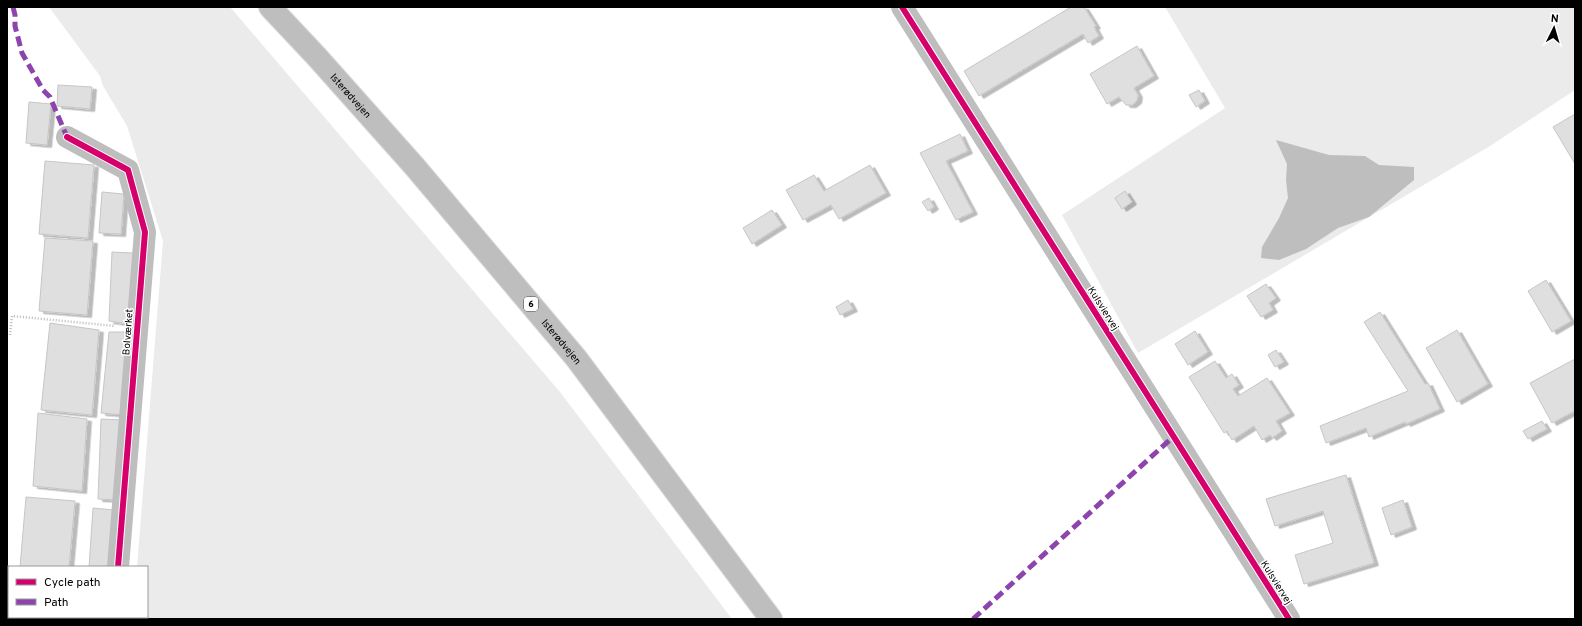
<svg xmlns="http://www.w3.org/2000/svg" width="1582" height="626" font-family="Overpass,sans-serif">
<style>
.green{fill:#ebebeb}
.water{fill:#bebebe}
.building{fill:#dfdfdf;stroke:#c6c6c6;filter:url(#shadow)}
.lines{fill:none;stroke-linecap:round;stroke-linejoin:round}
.highway-casing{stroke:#dbdbdb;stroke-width:24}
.path{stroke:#b9b9b9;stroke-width:2.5;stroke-dasharray:1 2;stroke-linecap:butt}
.minor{stroke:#bebebe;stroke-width:22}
.highway{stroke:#bebebe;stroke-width:22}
.quiet{stroke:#8e44ad;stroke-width:5;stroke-dasharray:10 5;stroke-linecap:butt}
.cycleway-casing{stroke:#fff;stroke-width:8}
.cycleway{stroke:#d6006c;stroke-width:6}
.labels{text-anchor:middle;stroke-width:3;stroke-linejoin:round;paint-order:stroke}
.shield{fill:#fff;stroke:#4c4c4c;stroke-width:1}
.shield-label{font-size:9px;font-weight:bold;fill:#000}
.street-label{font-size:10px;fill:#000;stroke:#fff}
</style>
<defs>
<filter id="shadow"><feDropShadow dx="4.5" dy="2.5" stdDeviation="0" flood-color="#0004"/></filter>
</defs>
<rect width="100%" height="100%" fill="#fff"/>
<path class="green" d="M49,7H230L560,392L732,619H133V617H147V567H137L163,241L127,126L103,86L100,76Z
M1165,7H1575V90L1490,146L1138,353L1062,215L1225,108Z"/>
<path class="water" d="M1276,140L1329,155L1365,156L1379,165L1414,167V180L1369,217L1338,228L1306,249L1279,260L1261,258L1262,247L1279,218L1288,198L1286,180L1287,164Z"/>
<path class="building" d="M1071,7H1084L1096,26L1094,27L1099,36L1088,43L1083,34L979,96L964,71Z
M1137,46L1154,76L1134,88L1138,95L1137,101L1132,105H1126L1119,97L1107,104L1090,74Z
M58,85L92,87L90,109L57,106Z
M1199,90L1205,101L1196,107L1189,95Z
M29,102L51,104L47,145L26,143Z
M1575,114V164L1553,127Z
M960,134L968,151L946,161L973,212L956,220L920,153Z
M45,161L94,165L88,238L39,234Z
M870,165L886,193L839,219L831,205L803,220L786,190L814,175L824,191Z
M1125,191L1132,202L1122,209L1115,198Z
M102,192L124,194L121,234L99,233Z
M929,198L934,207L928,211L922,202Z
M772,210L782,225L752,244L743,228Z
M45,238L93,241L87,315L39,311Z
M112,252L133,253L129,324L109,321Z
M1546,280L1571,321L1552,332L1528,291Z
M1266,284L1276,298L1269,303L1273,310L1261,317L1247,296Z
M848,300L853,309L840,315L836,307Z
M1380,312L1425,384L1428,383L1440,409L1406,424L1405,422L1369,437L1366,428L1326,443L1320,426L1408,391L1364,322Z
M50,323L99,330L92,415L41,410Z
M1457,330L1488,384L1457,402L1426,348Z
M1195,331L1208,352L1188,365L1175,344Z
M109,332H131L126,415L101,413Z
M1276,350L1284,362L1275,367L1268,355Z
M1575,359V411L1552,423L1530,383Z
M1215,361L1226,378L1232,374L1239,385L1233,389L1238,396L1267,378L1290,413L1276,421L1282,431L1272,438L1270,435L1262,440L1254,426L1232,440L1227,431L1224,433L1189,377Z
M38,413L87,419L82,491L33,486Z
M101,419L125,420L119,500L98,499Z
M1542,421L1547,429L1528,439L1523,431Z
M1346,475L1374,563L1304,584L1295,555L1333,543L1323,511L1275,526L1266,499Z
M26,497L75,501L69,567H20Z
M1403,500L1412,527L1391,535L1382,508Z
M93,508L114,510L109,567H89Z
M12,617H61V619H11Z
M76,617H93V619H76Z"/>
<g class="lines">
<defs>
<g id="highway">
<path id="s1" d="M270,7L317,57L415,167L576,358L771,619"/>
</g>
</defs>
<use href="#highway" class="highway-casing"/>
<path class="path" d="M7,335H10L12,316L115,326"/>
<path class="minor" d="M902,7L1289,619
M67,137L128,170L145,232L118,567
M114,619V617"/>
<use href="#highway" class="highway"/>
<path class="quiet" d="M13,7L15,15V26L22,53L43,90L50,97L67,137
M973,619L1173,437"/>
<defs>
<path id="cycleway" d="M902,7L1289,619
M67,137L128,170L145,232L118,567"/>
</defs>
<use href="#cycleway" class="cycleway-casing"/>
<use href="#cycleway" class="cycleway"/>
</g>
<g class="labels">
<rect class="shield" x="524" y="297" width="14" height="14" rx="3"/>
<g class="shield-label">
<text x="531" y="307">6</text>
</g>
<g class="street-label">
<text dy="4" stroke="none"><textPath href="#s1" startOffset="120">Isterødvejen</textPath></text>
<text transform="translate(1104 308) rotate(58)" y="4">Kulsviervej</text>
<text transform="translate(127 332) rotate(-86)" y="4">Bolværket</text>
<text dy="4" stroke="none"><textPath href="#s1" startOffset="444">Isterødvejen</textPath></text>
<text transform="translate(1277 582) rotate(58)" y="4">Kulsviervej</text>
</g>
</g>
<rect width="1582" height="626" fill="none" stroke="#000000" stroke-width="16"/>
<rect x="8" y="566" width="140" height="52" fill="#ffffff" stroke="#999999"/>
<rect x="16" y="579" width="20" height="6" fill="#d6006c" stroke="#999999"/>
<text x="44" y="586" font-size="12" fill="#000000">Cycle path</text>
<rect x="16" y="599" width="20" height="6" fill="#8e44ad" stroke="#999999"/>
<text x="44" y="606" font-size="12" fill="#000000">Path</text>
<g transform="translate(1554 28) rotate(5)" stroke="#ffffff" stroke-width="3" paint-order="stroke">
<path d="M0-3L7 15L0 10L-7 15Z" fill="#000000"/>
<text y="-6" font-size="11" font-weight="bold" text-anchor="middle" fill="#000000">N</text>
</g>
</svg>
